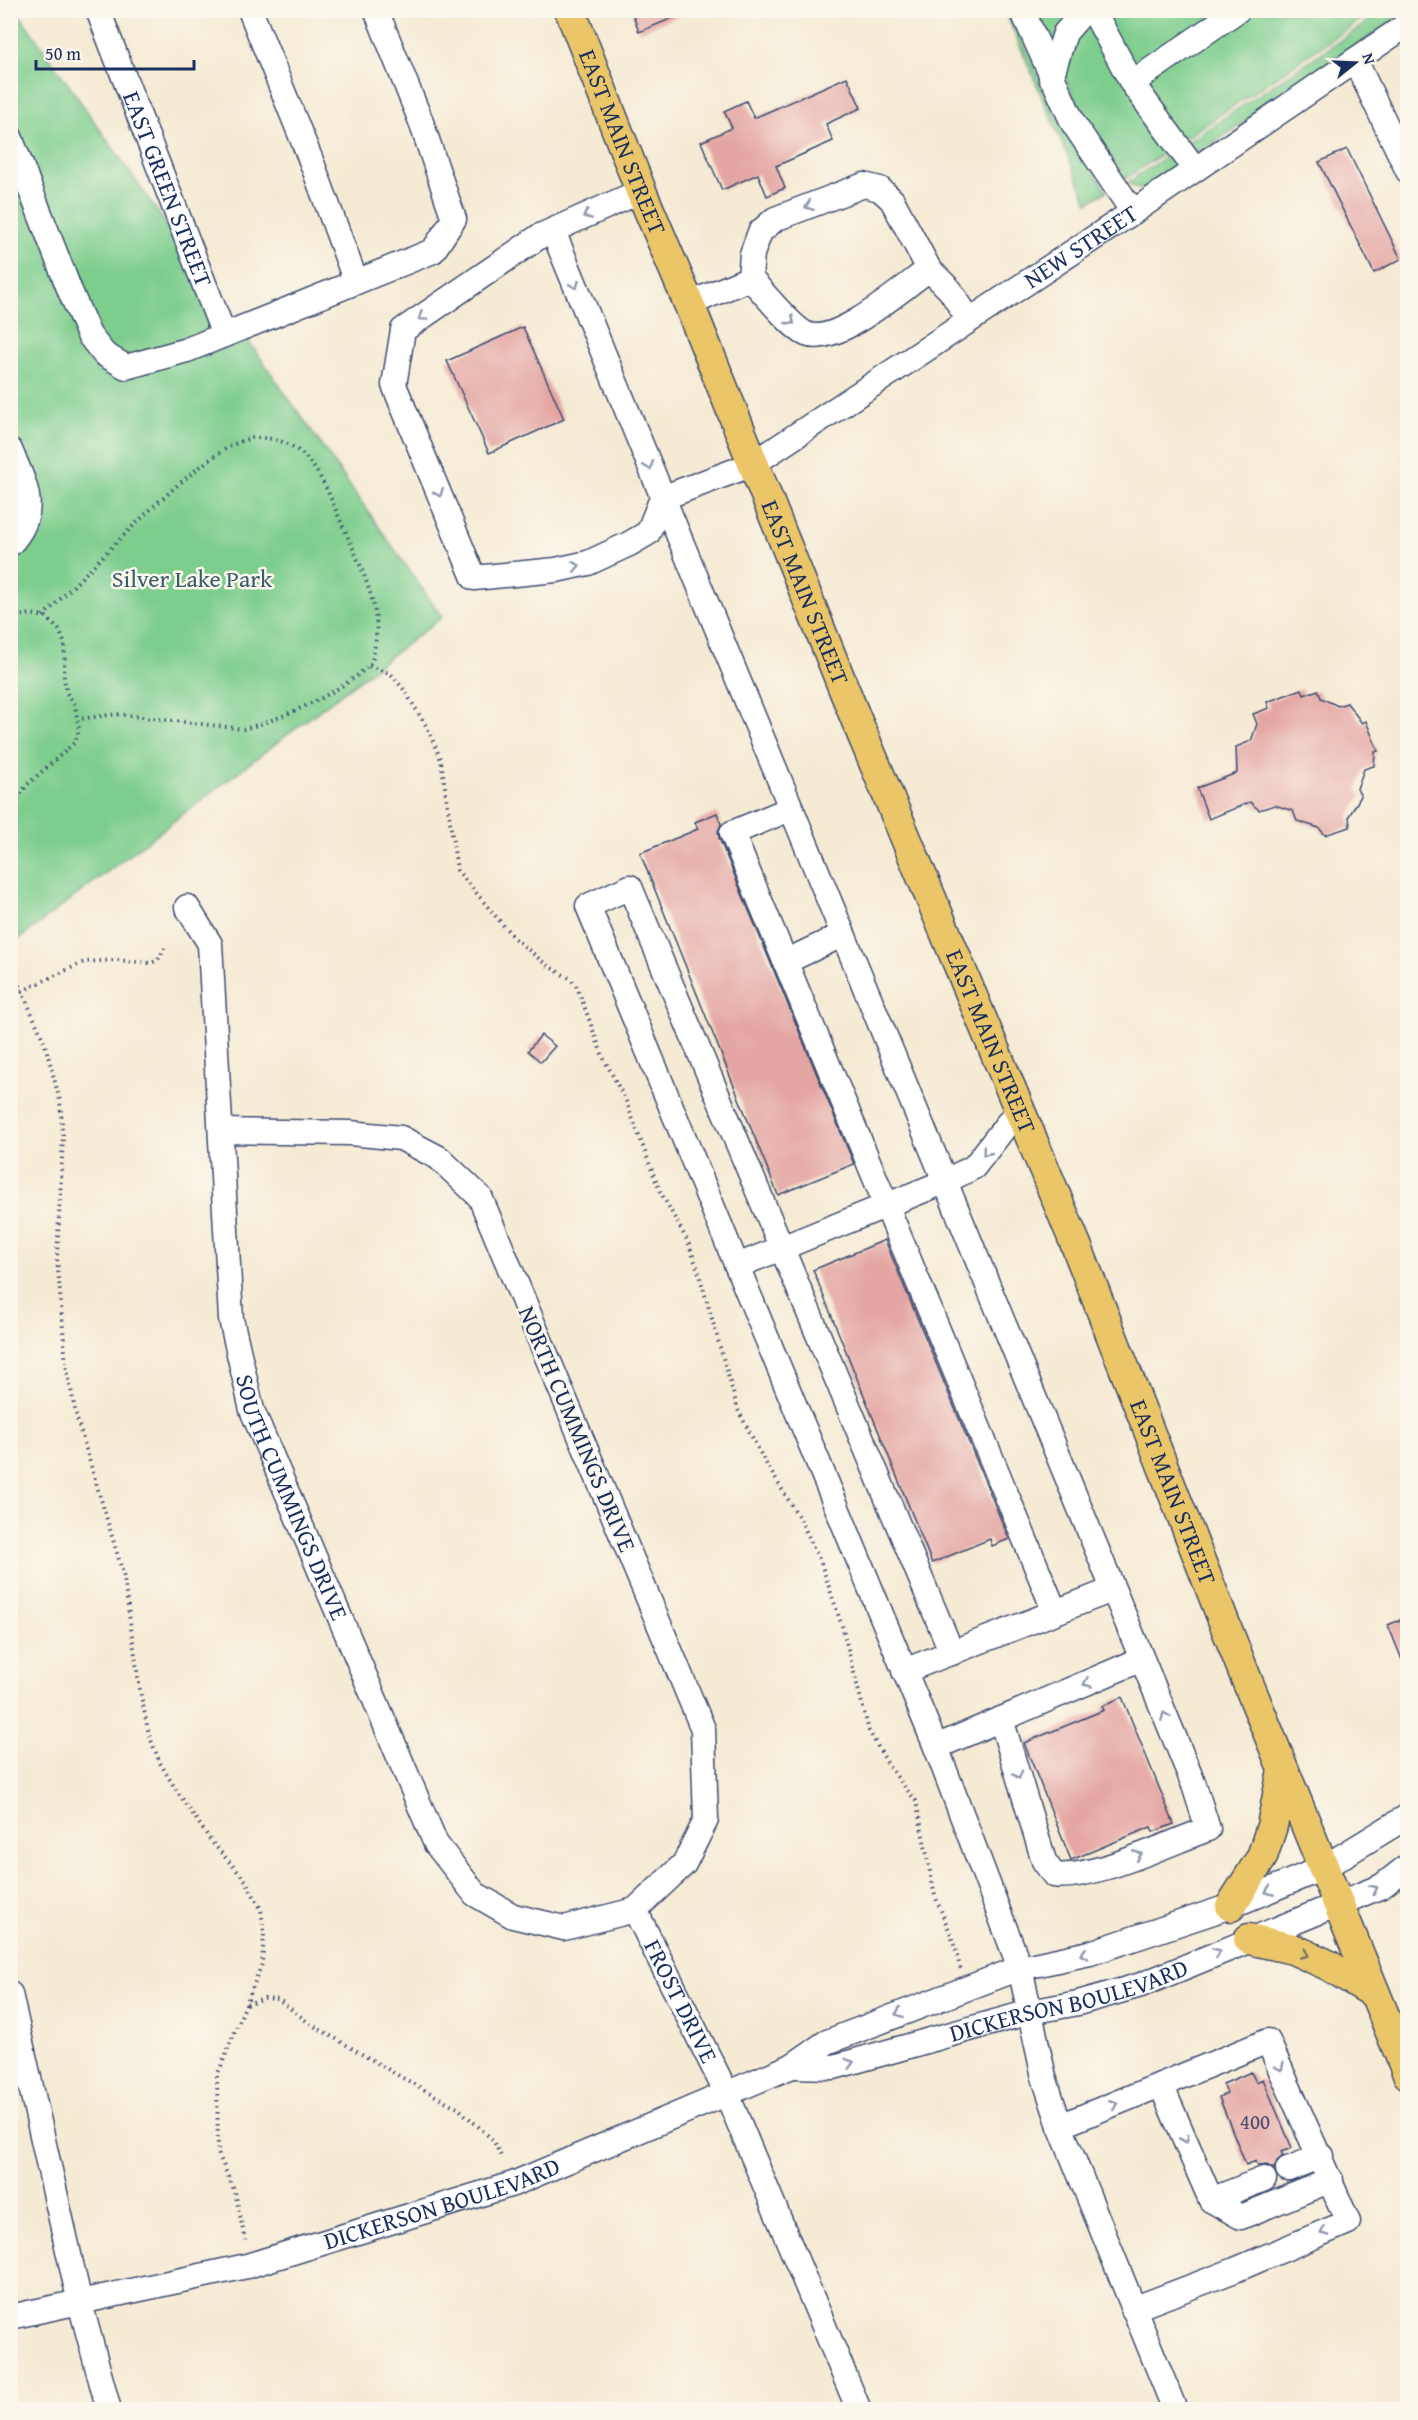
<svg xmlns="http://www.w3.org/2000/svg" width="1418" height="2420" font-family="'Gentium Book Plus',serif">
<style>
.green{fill:#7dcd8d;stroke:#4c7e76;stroke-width:1.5}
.building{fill:#e4a6a3}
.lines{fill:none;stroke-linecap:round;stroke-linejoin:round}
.minor-casing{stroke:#3c4b70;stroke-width:27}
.major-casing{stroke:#3c4b70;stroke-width:33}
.path{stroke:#3c4b70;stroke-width:4;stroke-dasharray:1.5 4.5;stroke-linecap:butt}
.minor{stroke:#fff;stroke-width:24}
.major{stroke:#ebc669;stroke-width:30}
.oneway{stroke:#8d97ae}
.oneway2{stroke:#797363}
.labels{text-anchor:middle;stroke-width:5;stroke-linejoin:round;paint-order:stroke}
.number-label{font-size:21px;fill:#4d4d6f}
.street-label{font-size:24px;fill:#1b2f5e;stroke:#fbf7ec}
.park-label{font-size:24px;fill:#385e6c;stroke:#fbf7ec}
</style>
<rect width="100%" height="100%" fill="#fbf7ec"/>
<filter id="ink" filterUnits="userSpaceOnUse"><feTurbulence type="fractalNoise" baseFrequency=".0167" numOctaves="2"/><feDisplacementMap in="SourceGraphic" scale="12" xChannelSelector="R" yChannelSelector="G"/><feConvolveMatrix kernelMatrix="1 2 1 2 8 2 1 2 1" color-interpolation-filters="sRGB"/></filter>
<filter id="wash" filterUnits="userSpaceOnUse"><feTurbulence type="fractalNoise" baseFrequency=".008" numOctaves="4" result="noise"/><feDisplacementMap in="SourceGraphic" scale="24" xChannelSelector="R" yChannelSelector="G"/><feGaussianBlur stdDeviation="1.35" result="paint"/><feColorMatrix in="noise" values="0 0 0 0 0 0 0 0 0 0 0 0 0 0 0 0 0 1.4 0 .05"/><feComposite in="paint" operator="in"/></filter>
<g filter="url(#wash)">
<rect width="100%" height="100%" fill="#f5ead3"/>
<path class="green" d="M16,10L442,617L11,945L10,11Z
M1005,11H1010L1058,118L1107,191L1088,203Z
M1035,11H1374L1125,179L1073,96Z
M1384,11H1407L1145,190L1132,186L1128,182Z"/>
<g id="blocks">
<path class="building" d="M631,10H690V11L639,32Z
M847,77L861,108L826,124L833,141L776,166L785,188L767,196L758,174L722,190L701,142L732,128L724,111L746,101L754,118Z
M1347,149L1401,259L1374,273L1319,162Z
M523,327L564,419L489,453L447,361Z
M1302,689L1304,695L1318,690L1321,698L1338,706L1347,703L1362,723L1366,721L1378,751L1375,752L1374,766L1364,769L1357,789L1361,796L1349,816L1350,827L1325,835L1319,828L1297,821L1293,811L1275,805L1259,810L1250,802L1209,819L1197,788L1237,773L1236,747L1251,741L1257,724L1253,714L1269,708L1267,702Z
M717,813L721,824L718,831L719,838L854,1164L778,1195L640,853L698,829L695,822Z
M541,1035L555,1046L541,1062L528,1051Z
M885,1240L1009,1539L992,1546L990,1539L932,1563L813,1270Z
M1407,1617V1672L1388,1625Z
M1122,1697L1174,1824L1153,1832L1151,1827L1071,1860L1024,1743L1104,1710L1102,1706Z
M1251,2072L1256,2082L1263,2079L1292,2148L1281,2152L1283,2156L1277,2161L1274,2169L1267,2165L1258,2166L1256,2161L1246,2165L1219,2097L1227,2093L1223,2084Z"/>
</g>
</g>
<g filter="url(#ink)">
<use href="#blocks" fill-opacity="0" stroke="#3c4b70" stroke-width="1.5"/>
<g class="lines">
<defs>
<g id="minor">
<path id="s1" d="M98,10L224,335"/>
<path d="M250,10L312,163L356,282"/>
<path d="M1022,10L1073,123L1133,212"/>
<path d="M1093,10L1132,83L1195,169"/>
<path d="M1355,60L1408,171"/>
<path d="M1051,78L1065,33L1085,10"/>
<path d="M1132,83L1238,10"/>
<path d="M10,137L70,291L89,335L104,354L126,367L187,350L433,251L454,219L420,119L376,10"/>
<path id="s2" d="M641,191L540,236L403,330L394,385L474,578L556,570L588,563L629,544L648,533L662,498L753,464L1133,212L1408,24"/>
<path d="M553,231L1194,1785L1208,1829C1169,1843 1092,1880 1054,1875L1044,1861L1001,1719"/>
<path d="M929,269C904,287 836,347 806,334C791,327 762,291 750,278L752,254L760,232L775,219L864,185L880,189L892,200L929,269L950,290L969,320"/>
<path d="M689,304L750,278"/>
<path d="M10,450C25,485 41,511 10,544"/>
<path d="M790,809L732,833L1055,1612"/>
<path id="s3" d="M187,907L210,944L231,1319L252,1410L436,1844L475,1894L513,1916L564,1928L635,1910L684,1864L706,1820L703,1729L480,1197L439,1158L401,1138L350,1133L221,1131"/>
<path d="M785,962L842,935"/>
<path d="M737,1266L944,1182L974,1167L1018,1110"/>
<path d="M952,1653L630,887L588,906L936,1747L1020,1968L1044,2077L1060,2126L1175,2410"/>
<path d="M904,1671L1112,1590"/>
<path d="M936,1747L1140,1660"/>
<path id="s4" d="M635,1910L726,2092L859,2410"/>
<path d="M10,1994L80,2303L109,2410"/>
<path id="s5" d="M792,2066L834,2067L1030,2012L1078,2003L1141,1985L1382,1886L1408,1866"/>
<path d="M1161,2085L1211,2200L1241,2217L1331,2180"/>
<path d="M1060,2126L1268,2041L1348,2222L1235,2270L1133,2309"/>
<path d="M1288,2169L1321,2156"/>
<path d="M1211,2200L1264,2179"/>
<path id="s6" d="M10,2317L247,2266L513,2184L792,2066L827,2042L1020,1968L1090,1953L1231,1906L1323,1868L1408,1816"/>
</g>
<g id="major">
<path id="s7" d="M570,10L641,191L689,304L856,719L1076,1245L1246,1678L1408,2074"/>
<path d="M1231,1906L1262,1857L1272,1826L1283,1770"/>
<path d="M1249,1939L1293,1949L1328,1965L1374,1993"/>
</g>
</defs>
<use href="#minor" class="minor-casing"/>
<use href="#major" class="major-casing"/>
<path class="path" d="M43,616C83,579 206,441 254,438C299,435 319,469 334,506C348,539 373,586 376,621C378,634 374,649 372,662C347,690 280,720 243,729L117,714L79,719
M10,618L31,614L46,617L59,630L65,644L64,676L66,692L75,705L79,730L75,742L26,786L10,811
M369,666L391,674L405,691L428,729L441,760L457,870L514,938L548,966L571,979L577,987L603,1057L626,1101L659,1189L688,1242L698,1270L738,1410L764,1460L800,1519L821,1563L842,1626L869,1731L890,1768L916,1801L935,1896L951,1935L961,1970
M10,970L16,977L45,1044L60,1101L63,1137L57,1258L66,1365L77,1419L123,1573L140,1690L149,1735L160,1763L175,1788L211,1841L246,1881L261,1909L264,1933L262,1964L217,2076L218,2153L235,2192L245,2240
M22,991L84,962L116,960L151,963L158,960L165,948
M247,2004L264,1998L278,1999L309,2023L401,2077L458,2108L493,2140L501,2156"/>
<use href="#minor" class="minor"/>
<use href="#major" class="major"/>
</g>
<defs><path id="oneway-chevron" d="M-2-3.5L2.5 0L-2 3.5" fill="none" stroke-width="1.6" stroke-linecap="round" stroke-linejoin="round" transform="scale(1.5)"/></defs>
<g class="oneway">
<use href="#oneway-chevron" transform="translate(809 206) rotate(159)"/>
<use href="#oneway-chevron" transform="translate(587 215) rotate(156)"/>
<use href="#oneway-chevron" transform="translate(575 285) rotate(68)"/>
<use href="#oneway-chevron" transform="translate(422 317) rotate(146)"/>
<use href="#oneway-chevron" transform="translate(791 321) rotate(41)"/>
<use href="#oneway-chevron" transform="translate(649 466) rotate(68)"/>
<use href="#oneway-chevron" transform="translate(439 493) rotate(68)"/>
<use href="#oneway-chevron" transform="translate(576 566) rotate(-12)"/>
<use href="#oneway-chevron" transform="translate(986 1152) rotate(129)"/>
<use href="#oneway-chevron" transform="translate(1087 1683) rotate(157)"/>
<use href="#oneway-chevron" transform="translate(1165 1716) rotate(-113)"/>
<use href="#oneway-chevron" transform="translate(1018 1775) rotate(73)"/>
<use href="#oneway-chevron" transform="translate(1138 1855) rotate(-21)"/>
<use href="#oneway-chevron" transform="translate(1374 1889) rotate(-25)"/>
<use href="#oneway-chevron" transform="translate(1269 1891) rotate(158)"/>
<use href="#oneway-chevron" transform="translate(1217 1952) rotate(-22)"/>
<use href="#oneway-chevron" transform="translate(1084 1954) rotate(167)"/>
<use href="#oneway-chevron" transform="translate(899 2013) rotate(159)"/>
<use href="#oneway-chevron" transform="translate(850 2063) rotate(-16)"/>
<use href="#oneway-chevron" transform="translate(1280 2067) rotate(65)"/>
<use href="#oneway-chevron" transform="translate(1114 2104) rotate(-22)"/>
<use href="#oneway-chevron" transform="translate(1185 2139) rotate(66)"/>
<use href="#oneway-chevron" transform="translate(1324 2232) rotate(157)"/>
</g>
<use class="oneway2" href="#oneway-chevron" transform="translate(1305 1954) rotate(24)"/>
</g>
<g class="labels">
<g class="number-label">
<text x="1255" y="2129">400</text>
</g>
<g class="street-label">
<text dy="8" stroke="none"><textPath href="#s7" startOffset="142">EAST MAIN STREET</textPath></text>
<text dy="8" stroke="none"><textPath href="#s1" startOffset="192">EAST GREEN STREET</textPath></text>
<text dy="8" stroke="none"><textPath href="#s2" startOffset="1252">NEW STREET</textPath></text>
<text dy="8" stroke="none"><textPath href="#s7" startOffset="628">EAST MAIN STREET</textPath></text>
<text dy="8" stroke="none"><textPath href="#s7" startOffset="1114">EAST MAIN STREET</textPath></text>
<text transform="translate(577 1429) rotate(67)" y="8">NORTH CUMMINGS DRIVE</text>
<text dy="8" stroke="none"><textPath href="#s7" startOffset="1600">EAST MAIN STREET</textPath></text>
<text dy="8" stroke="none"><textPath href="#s3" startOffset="608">SOUTH CUMMINGS DRIVE</textPath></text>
<text dy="8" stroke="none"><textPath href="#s5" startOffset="286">DICKERSON BOULEVARD</textPath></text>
<text dy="8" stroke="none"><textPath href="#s4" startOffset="102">FROST DRIVE</textPath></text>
<text dy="8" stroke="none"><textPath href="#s6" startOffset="447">DICKERSON BOULEVARD</textPath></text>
</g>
<g class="park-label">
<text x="192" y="587">Silver Lake Park</text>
</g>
</g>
<rect width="1418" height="2420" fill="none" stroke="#fbf7ec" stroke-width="36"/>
<g transform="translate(1355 63) rotate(72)" stroke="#fbf7ec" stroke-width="4.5" paint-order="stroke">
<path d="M0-4.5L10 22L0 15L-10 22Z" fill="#1b2f5e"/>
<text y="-9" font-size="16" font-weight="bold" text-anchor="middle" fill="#1b2f5e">N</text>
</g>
<path d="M36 60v9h158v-9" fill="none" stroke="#1b2f5e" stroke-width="3"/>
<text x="45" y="60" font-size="18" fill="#1b2f5e" stroke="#fbf7ec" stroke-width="4.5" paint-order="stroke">50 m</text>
</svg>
